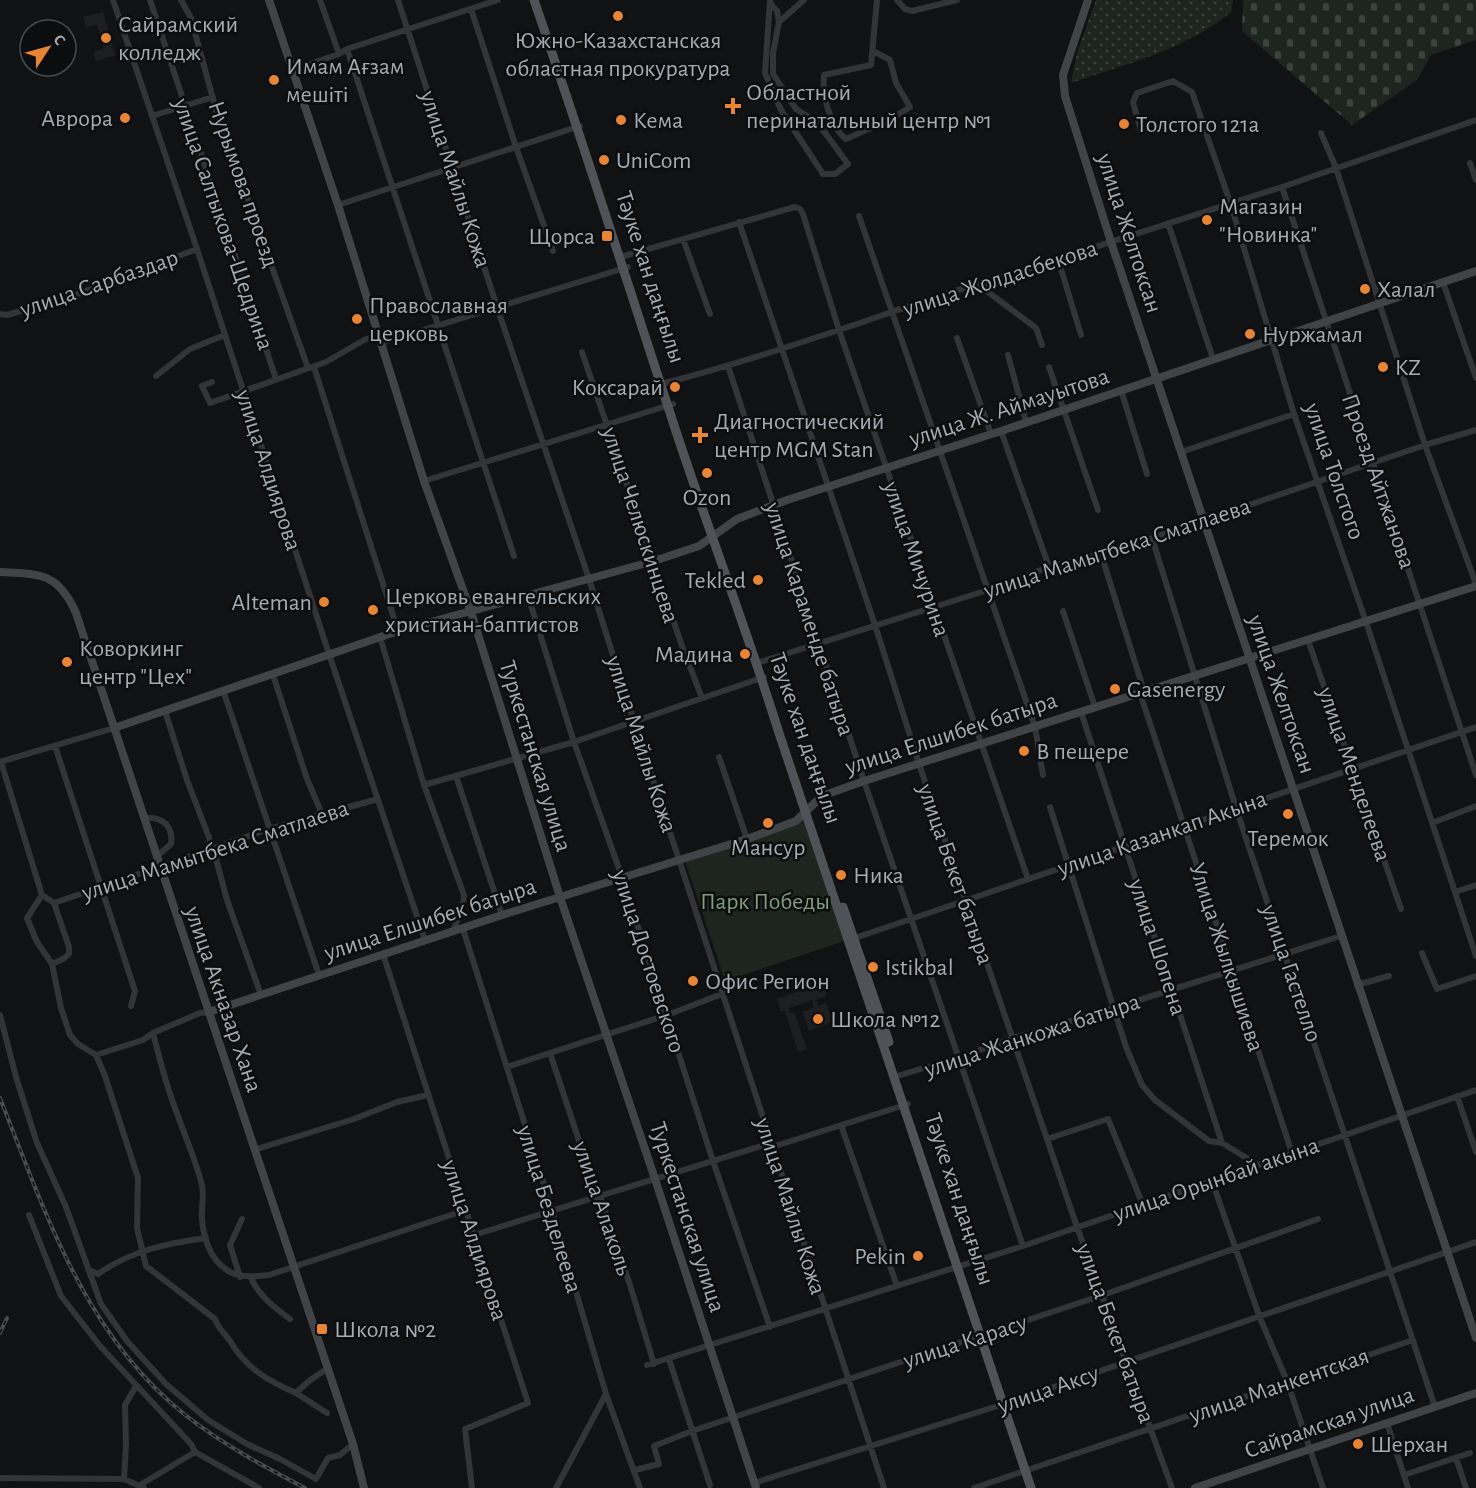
<svg xmlns="http://www.w3.org/2000/svg" width="1476" height="1488" font-family="'Alegreya Sans',sans-serif">
<style>
.built{fill:#1d1e20}
.grass{fill:url(#grass-dots)}
.cemetery{fill:url(#cemetery-stones)}
.park{fill:#1e251e}
.lines{fill:none;stroke-linecap:round;stroke-linejoin:round}
.street{stroke:#333438;stroke-width:6}
.secondary{stroke:#414447;stroke-width:8}
.primary{stroke:#4f5256;stroke-width:9}
.rail-casing{stroke:#4a4d50;stroke-width:4}
.rail{stroke:#0c0d0e;stroke-width:1.5;stroke-dasharray:4.5;stroke-linecap:butt}
.poi-dot{fill:#e88535;stroke:#0c0d0e;stroke-width:2}
.labels{text-anchor:middle;stroke-width:5;stroke-linejoin:round;paint-order:stroke}
.poi-label{font-size:24px;fill:#a3abb3;stroke:#0c0d0e;text-anchor:start}
.street-label{font-size:24px;fill:#a3abb3;stroke:#0c0d0e}
.park-label{font-size:24px;fill:#809d7b;stroke:#0c0d0e}
</style>
<defs>
<pattern id="grass-dots" width="8" height="8" patternUnits="userSpaceOnUse" patternTransform="scale(1.5)"><rect width="8" height="8" fill="#1e251e"/><path d="M2 2h.1M6 6h.1" fill="none" stroke="#3c423c" stroke-width="1.8" stroke-linecap="round"/></pattern>
<pattern id="cemetery-stones" width="16" height="16" patternUnits="userSpaceOnUse" patternTransform="scale(1.5)"><rect width="16" height="16" fill="#1e251e"/><path d="M2 7V4a2 2 0 0 1 4 0v3zM10 15v-3a2 2 0 0 1 4 0v3z" fill="#3c423c"/></pattern>
</defs>
<rect width="100%" height="100%" fill="#111213"/>
<path class="built" d="M103,12L115,55L96,61L93,52L104,48L97,25L86,27L83,17Z
M823,984L827,996L816,1000L818,1006L826,1003L833,1022L809,1031L802,1012L814,1007L812,1000L789,1008L790,1013L794,1012L807,1049L798,1052L785,1011H781L777,999L796,992L795,988L803,985L805,990Z"/>
<path class="grass" d="M1096,0H1233L1231,12C1185,50 1126,64 1071,83L1077,53Z"/>
<path class="cemetery" d="M1243,0H1476V40L1431,55L1417,80L1352,125L1242,31Z"/>
<path class="park" d="M804,821L844,941L725,981L685,861Z"/>
<g class="lines">
<path class="street" d="M113,0L197,249L329,654L425,940
M150,0L276,379
M181,0L191,18L216,110L308,368
M320,0L339,54
M398,0L497,307L589,579L634,722L884,1488
M770,0L765,73L781,110L823,174H835L848,164L817,122L796,109L773,74V53L779,22L777,11L770,3
M897,0L905,9L912,11L957,0
M471,9L516,147L553,251
M779,22L804,0
M347,49L514,556
M873,51L890,60L896,83L910,107L891,119L846,139C830,127 822,95 824,75L871,65L877,0
M293,70L339,54L347,49L498,0
M152,116L213,97
M1141,131L1133,102L1137,93L1173,81L1192,92L1230,202L1294,414L1366,622L1476,956
M1321,133L1336,168L1425,445L1476,584
M1470,163L1476,180
M1282,187L1476,775
M338,205L580,126
M859,216L1035,727L1043,775
M739,222L875,625L919,764L1077,1227L1172,1488
M1168,223L1213,359
M683,239L710,314
M624,256L795,207L800,209L803,214L839,330L1028,879
M1058,259L1081,335
M1443,282L1476,378
M983,283L988,292L1036,328L1042,345
M0,314L7,315L70,297L197,249
M957,338L991,434
M381,343L628,267
M582,352L682,646L702,698
M1008,355L1026,422
M728,366L864,781L1023,1246
M314,367L398,631
M1049,367L1098,510
M156,376L190,349L225,335
M212,382L202,386L210,403L326,362L364,340L378,335
M661,384C728,367 794,345 860,323C901,309 941,294 983,283L1282,187L1476,120
M1121,390L1147,474
M1001,431L1049,567
M1181,452L1294,414
M424,481L673,404
M1152,538L1236,808L1435,1407
M1101,554L1144,691
M528,596L574,742L622,877L713,1161L770,1327
M1063,611L1095,707
M380,637L424,785L464,895L463,904L453,932
M1308,640L1401,909
M757,663L988,590L1049,567L1101,554L1152,538L1425,445L1476,430
M273,675L307,779L322,814
M223,690L319,975
M1140,693L1292,1153
M165,711L187,780L213,848L227,900L261,995
M1081,712L1222,1143L1258,1165
M55,746L135,991L131,1006
M719,757L747,839
M0,762L114,728
M1,762L42,895L54,903L69,947V954L63,959L52,964L61,1008L70,1035L78,1044L96,1055L105,1076L138,1178L137,1228L146,1266L215,1319C218,1329 225,1333 230,1341C246,1368 268,1381 296,1393L309,1381L328,1368
M456,776L502,915
M424,785L574,742L764,677
M1050,807L1126,1047L1142,1085L1155,1100L1209,1141L1222,1143
M143,818C161,816 174,825 171,844L156,857
M1432,823L1476,806
M1455,892L1476,885
M42,895L27,918L37,942L52,964
M54,903L269,829L378,799
M463,929L552,1210L606,1394L640,1488
M852,939L1476,727
M1422,953L1437,989L1476,976
M383,954L528,1403L465,1429L472,1488
M1357,985L1389,976
M0,1015L16,1077L37,1143L66,1207L101,1304L127,1341L166,1384L208,1420L247,1444L280,1459L316,1479L328,1458L340,1455L353,1444
M153,1033C160,1061 167,1089 178,1116C186,1139 196,1161 202,1185C204,1195 202,1202 202,1212C201,1225 206,1245 213,1256C228,1278 245,1278 269,1275L466,1210
M550,1053L592,1180L600,1196L630,1285L654,1364
M96,1055L143,1040L153,1033L200,1013L209,1012
M507,1067L667,1015L722,994
M894,1077L960,1057L1013,1038L1114,1008L1341,936
M1457,1096L1476,1152
M841,1125L897,1286
M1047,1139L1108,1119L1143,1205
M772,1147L908,1104
M254,1150L354,1119L397,1102L428,1095
M1212,1181L1260,1318L1287,1381L1323,1488
M29,1215L61,1296L100,1346L191,1444L195,1452L259,1488
M474,1235L771,1143
M89,1270L98,1274C130,1251 168,1243 206,1238
M240,1277L230,1245L242,1219
M251,1278C259,1296 275,1308 290,1319
M669,1359L710,1485
M647,1365L1023,1246L1476,1090
M296,1393L327,1413
M1387,1423L1408,1488
M1456,1458L1466,1488
M635,1470L659,1464L654,1446L692,1431L1103,1295L1318,1219
M1404,1475L1470,1453
M0,1478L124,1479L144,1488
M124,1479L126,1444L125,1405L136,1386
M754,1483L1007,1403L1476,1242
M140,1485L195,1452
M556,1488L606,1394
M974,1488L1413,1340"/>
<path class="secondary" d="M269,0L338,205L424,481L471,612L560,897L655,1179L756,1488
M1088,0L1063,75L1065,96L1111,242L1476,1338
M0,572C41,574 58,573 76,613C167,890 261,1166 353,1444L364,1488
M114,728L398,631L654,561L699,546L737,519L787,500L1001,431L1476,271
M209,1012L502,915L747,839L796,821L822,796L864,781L1476,586
M1195,1488L1476,1393"/>
<path class="primary" d="M534,0C582,139 626,279 672,419C706,524 746,627 779,733L1031,1488
M843,907L889,1042"/>
<defs>
<path id="rail" d="M0,1098C45,1212 85,1335 184,1414C222,1444 263,1466 305,1488
M0,1333L7,1318"/>
</defs>
<use href="#rail" class="rail-casing"/>
<use href="#rail" class="rail"/>
</g>
<g class="poi-dot">
<circle cx="618" cy="16" r="6"/>
<circle cx="106" cy="38" r="6"/>
<circle cx="274" cy="80" r="6"/>
<path d="M730 97h6v6h6v6h-6v6h-6v-6h-6v-6h6z"/>
<circle cx="125" cy="118" r="6"/>
<circle cx="621" cy="120" r="6"/>
<circle cx="1124" cy="124" r="6"/>
<circle cx="604" cy="160" r="6"/>
<circle cx="1207" cy="220" r="6"/>
<rect x="601" y="230" width="12" height="12" rx="3"/>
<circle cx="1365" cy="289" r="6"/>
<circle cx="357" cy="319" r="6"/>
<circle cx="1250" cy="334" r="6"/>
<circle cx="1383" cy="367" r="6"/>
<circle cx="675" cy="387" r="6"/>
<path d="M697 426h6v6h6v6h-6v6h-6v-6h-6v-6h6z"/>
<circle cx="707" cy="473" r="6"/>
<circle cx="758" cy="580" r="6"/>
<circle cx="324" cy="602" r="6"/>
<circle cx="373" cy="610" r="6"/>
<circle cx="745" cy="654" r="6"/>
<circle cx="67" cy="662" r="6"/>
<circle cx="1115" cy="689" r="6"/>
<circle cx="1024" cy="751" r="6"/>
<circle cx="1288" cy="814" r="6"/>
<circle cx="768" cy="823" r="6"/>
<circle cx="841" cy="875" r="6"/>
<circle cx="873" cy="967" r="6"/>
<circle cx="693" cy="981" r="6"/>
<circle cx="818" cy="1019" r="6"/>
<circle cx="918" cy="1256" r="6"/>
<rect x="316" y="1323" width="12" height="12" rx="3"/>
<circle cx="1358" cy="1444" r="6"/>
</g>
<g class="labels">
<g class="poi-label">
<text x="118" y="32">Сайрамский<tspan x="118" dy="28">колледж</tspan></text>
<text x="618" y="48" text-anchor="middle">Южно-Казахстанская<tspan x="618" dy="28">областная прокуратура</tspan></text>
<text x="286" y="74">Имам Ағзам<tspan x="286" dy="28">мешіті</tspan></text>
<text x="746" y="100">Областной<tspan x="746" dy="28">перинатальный центр №1</tspan></text>
<text x="113" y="126" text-anchor="end">Аврора</text>
<text x="633" y="128">Кема</text>
<text x="1136" y="132">Толстого 121а</text>
<text x="616" y="168">UniCom</text>
<text x="1219" y="214">Магазин<tspan x="1219" dy="28">"Новинка"</tspan></text>
<text x="595" y="244" text-anchor="end">Щорса</text>
<text x="1377" y="297">Халал</text>
<text x="369" y="313">Православная<tspan x="369" dy="28">церковь</tspan></text>
<text x="1262" y="342">Нуржамал</text>
<text x="1395" y="375">KZ</text>
<text x="663" y="395" text-anchor="end">Коксарай</text>
<text x="714" y="429">Диагностический<tspan x="714" dy="28">центр MGM Stan</tspan></text>
<text x="707" y="505" text-anchor="middle">Ozon</text>
<text x="746" y="588" text-anchor="end">Tekled</text>
<text x="385" y="604">Церковь евангельских<tspan x="385" dy="28">христиан-баптистов</tspan></text>
<text x="312" y="610" text-anchor="end">Alteman</text>
<text x="79" y="656">Коворкинг<tspan x="79" dy="28">центр "Цех"</tspan></text>
<text x="733" y="662" text-anchor="end">Мадина</text>
<text x="1127" y="697">Gasenergy</text>
<text x="1036" y="759">В пещере</text>
<text x="1288" y="846" text-anchor="middle">Теремок</text>
<text x="768" y="855" text-anchor="middle">Мансур</text>
<text x="853" y="883">Ника</text>
<text x="885" y="975">Istikbal</text>
<text x="705" y="989">Офис Регион</text>
<text x="830" y="1027">Школа №12</text>
<text x="906" y="1264" text-anchor="end">Pekin</text>
<text x="334" y="1337">Школа №2</text>
<text x="1370" y="1452">Шерхан</text>
</g>
<g class="street-label">
<text transform="translate(456 179) rotate(72)" y="8">улица Майлы Кожа</text>
<text transform="translate(244 184) rotate(71)" y="8">Нурымова проезд</text>
<text transform="translate(224 224) rotate(71)" y="8">улица Салтыкова-Щедрина</text>
<text transform="translate(1130 233) rotate(72)" y="8">улица Желтоксан</text>
<text transform="translate(651 277) rotate(72)" y="8">Тәуке хан даңғылы</text>
<text transform="translate(1000 278) rotate(-18)" y="8">улица Жолдасбекова</text>
<text transform="translate(99 283) rotate(-19)" y="8">улица Сарбаздар</text>
<text transform="translate(1009 407) rotate(-18)" y="8">улица Ж. Аймауытова</text>
<text transform="translate(269 470) rotate(72)" y="8">улица Алдиярова</text>
<text transform="translate(1335 471) rotate(71)" y="8">улица Толстого</text>
<text transform="translate(1379 481) rotate(71)" y="8">Проезд Айтжанова</text>
<text transform="translate(641 525) rotate(72)" y="8">улица Челюскинцева</text>
<text transform="translate(1117 548) rotate(-18)" y="8">улица Мамытбека Сматлаева</text>
<text transform="translate(917 559) rotate(71)" y="8">улица Мичурина</text>
<text transform="translate(810 619) rotate(72)" y="8">улица Караменде батыра</text>
<text transform="translate(1282 694) rotate(71)" y="8">улица Желтоксан</text>
<text transform="translate(951 733) rotate(-18)" y="8">улица Елшибек батыра</text>
<text transform="translate(806 738) rotate(71)" y="8">Тәуке хан даңғылы</text>
<text transform="translate(642 744) rotate(72)" y="8">улица Майлы Кожа</text>
<text transform="translate(536 756) rotate(73)" y="8">Туркестанская улица</text>
<text transform="translate(1355 774) rotate(71)" y="8">улица Менделеева</text>
<text transform="translate(1162 833) rotate(-19)" y="8">улица Казанкап Акына</text>
<text transform="translate(215 850) rotate(-18)" y="8">улица Мамытбека Сматлаева</text>
<text transform="translate(956 874) rotate(71)" y="8">улица Бекет батыра</text>
<text transform="translate(430 919) rotate(-18)" y="8">улица Елшибек батыра</text>
<text transform="translate(1158 947) rotate(72)" y="8">улица Шопена</text>
<text transform="translate(1227 957) rotate(72)" y="8">Улица Жылкышиева</text>
<text transform="translate(649 961) rotate(72)" y="8">улица Достоевского</text>
<text transform="translate(1292 973) rotate(71)" y="8">улица Гастелло</text>
<text transform="translate(224 999) rotate(71)" y="8">улица Акназар Хана</text>
<text transform="translate(1032 1035) rotate(-18)" y="8">улица Жанкожа батыра</text>
<text transform="translate(1216 1179) rotate(-19)" y="8">улица Орынбай акына</text>
<text transform="translate(960 1199) rotate(72)" y="8">Тәуке хан даңғылы</text>
<text transform="translate(791 1206) rotate(72)" y="8">улица Майлы Кожа</text>
<text transform="translate(603 1208) rotate(71)" y="8">улица Алаколь</text>
<text transform="translate(550 1209) rotate(73)" y="8">улица Безделеева</text>
<text transform="translate(688 1217) rotate(72)" y="8">Туркестанская улица</text>
<text transform="translate(475 1240) rotate(72)" y="8">улица Алдиярова</text>
<text transform="translate(1116 1333) rotate(70)" y="8">улица Бекет батыра</text>
<text transform="translate(965 1341) rotate(-18)" y="8">улица Карасу</text>
<text transform="translate(1279 1385) rotate(-19)" y="8">улица Манкентская</text>
<text transform="translate(1048 1389) rotate(-19)" y="8">улица Аксу</text>
<text transform="translate(1329 1422) rotate(-19)" y="8">Сайрамская улица</text>
</g>
<g class="park-label">
<text x="765" y="909">Парк Победы</text>
</g>
</g>
<g transform="translate(48 48) rotate(54)"><circle r="28" fill="#0c0d0e" stroke="#484c50" stroke-width="1.5"/>
<path d="M0-4.5L10 22L0 15L-10 22Z" fill="#e88535"/>
<text y="-9" font-size="16" font-weight="bold" text-anchor="middle" fill="#a3abb3">С</text>
</g>
</svg>
